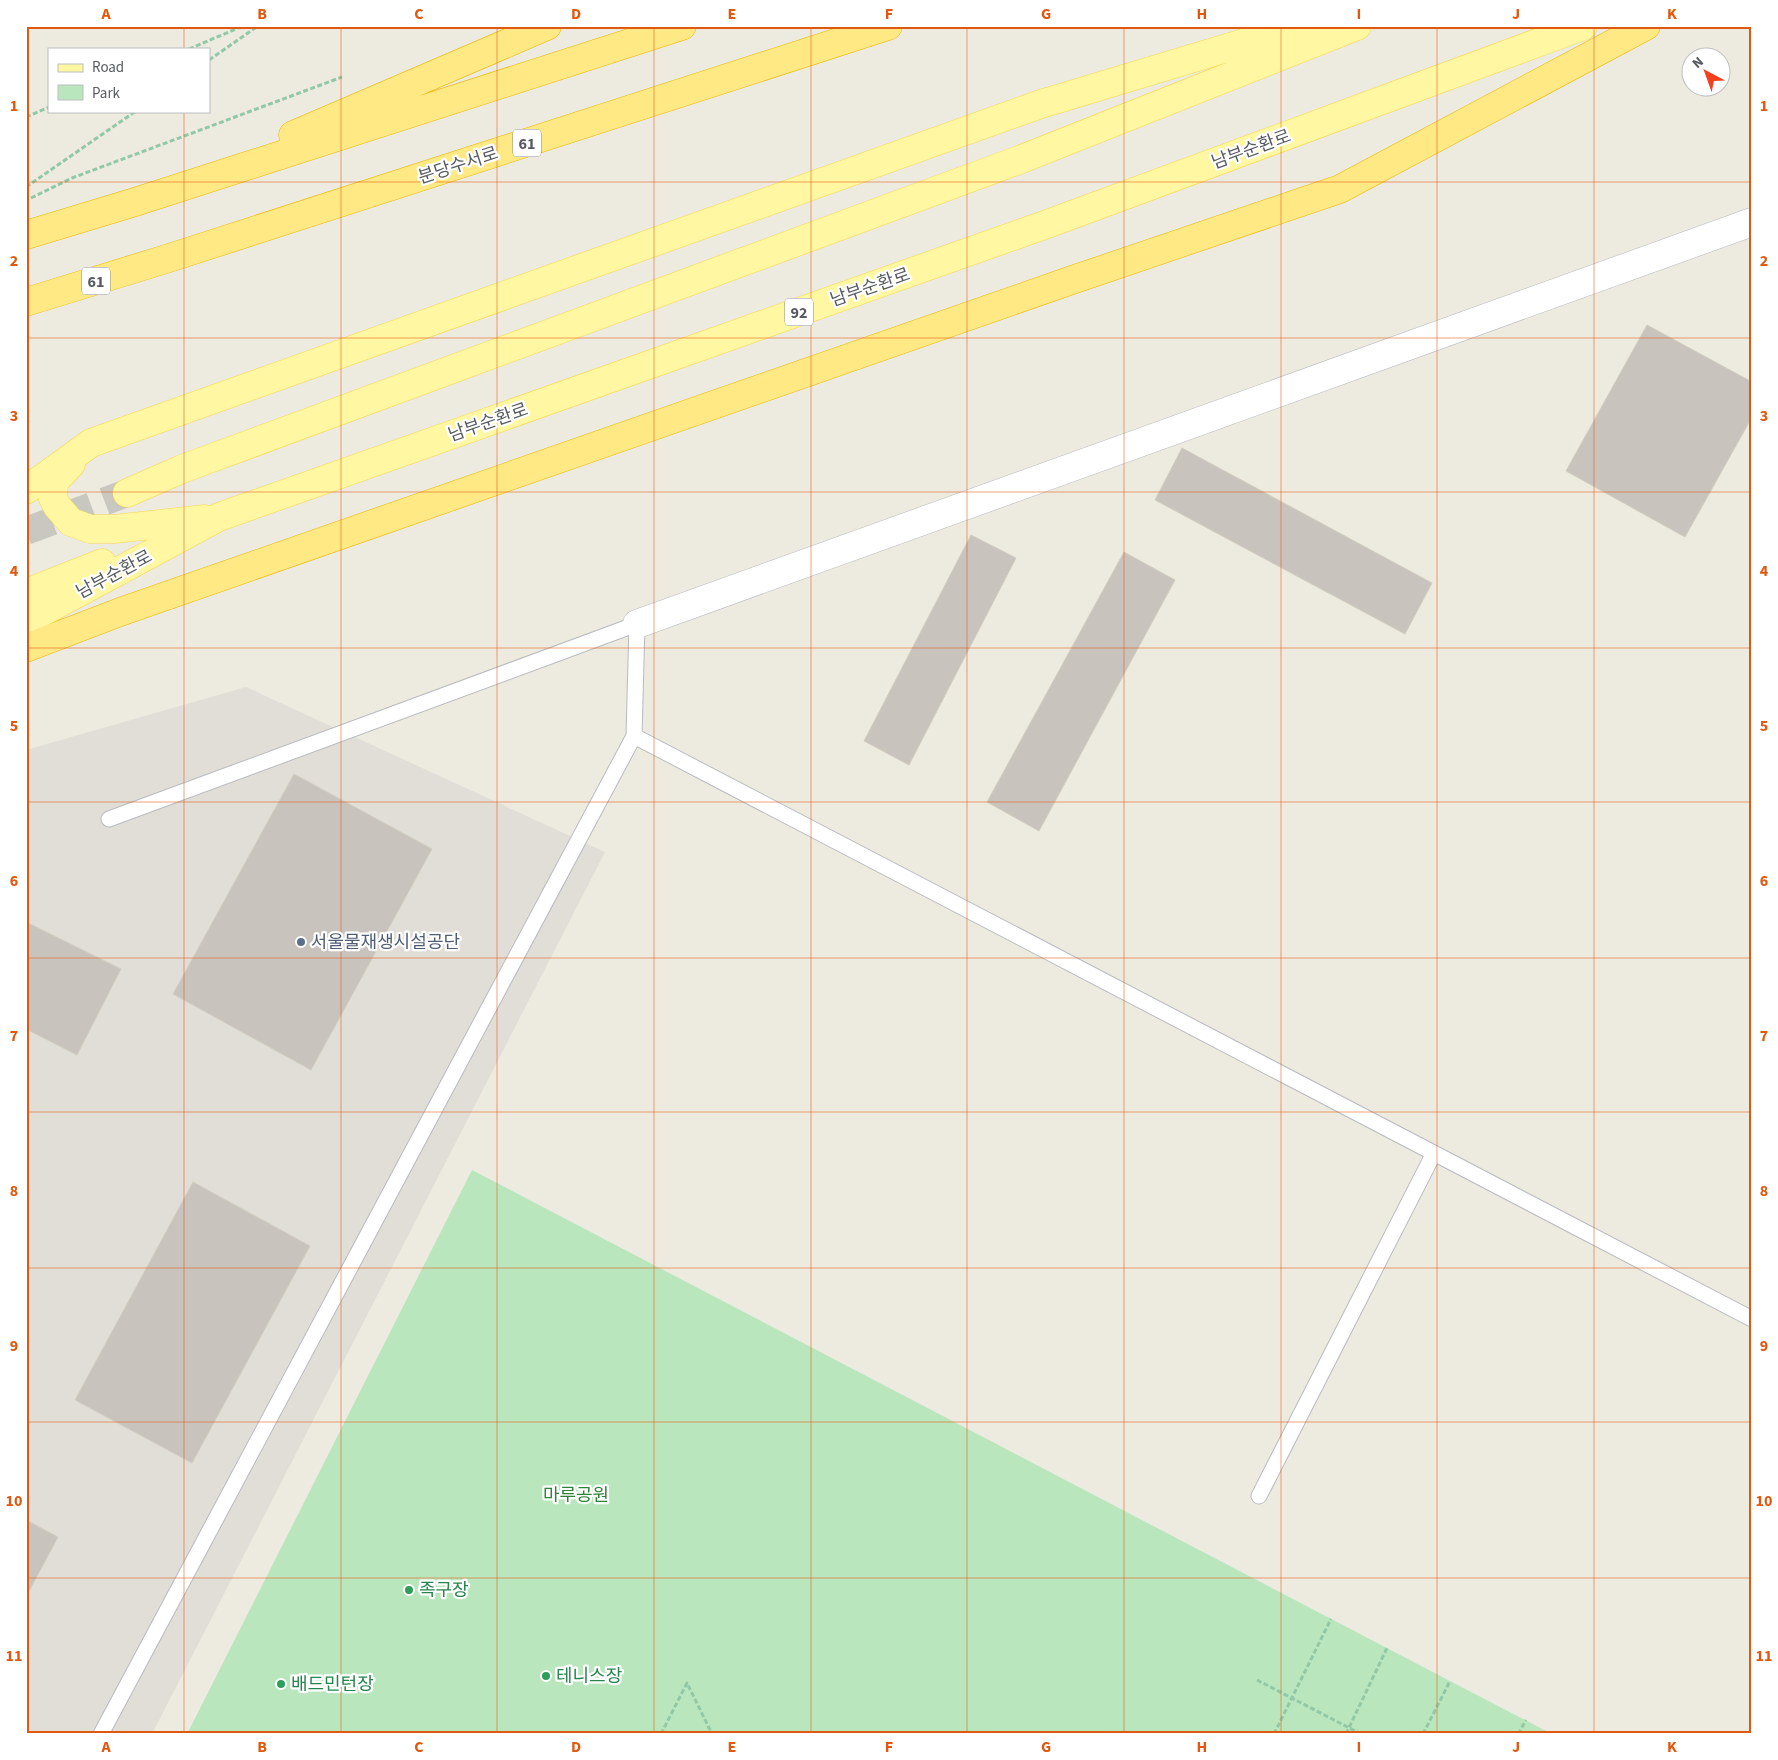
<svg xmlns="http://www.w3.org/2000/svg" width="1778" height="1760" font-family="'Source Sans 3','Noto Sans KR',sans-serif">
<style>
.industrial{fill:#e0ded7}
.green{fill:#bae6bd}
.building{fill:#c8c4bd;stroke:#d2cdbe}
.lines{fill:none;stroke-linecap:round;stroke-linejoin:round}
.primary-tunnel{stroke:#c8c7c0;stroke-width:28;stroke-dasharray:28 14;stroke-linecap:butt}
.lane-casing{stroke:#b8bac0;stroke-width:17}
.street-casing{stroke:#b8bac0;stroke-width:29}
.primary-casing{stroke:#f9d64c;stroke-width:29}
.highway-casing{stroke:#ecb500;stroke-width:29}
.path{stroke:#92c8a6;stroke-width:3;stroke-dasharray:5 2.5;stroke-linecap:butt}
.lane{stroke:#fff;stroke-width:15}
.street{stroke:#fff;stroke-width:28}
.primary{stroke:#fff7a2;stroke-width:28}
.highway{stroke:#ffe984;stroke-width:28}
.grid{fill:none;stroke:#e15910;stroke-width:1;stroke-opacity:0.55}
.service-dot{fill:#5c6f8a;stroke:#fff;stroke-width:2}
.leisure-dot{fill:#2e9e5b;stroke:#fff;stroke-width:2}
.labels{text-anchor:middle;stroke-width:4.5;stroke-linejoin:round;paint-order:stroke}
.shield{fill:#fff;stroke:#8a8d91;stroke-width:1}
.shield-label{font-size:16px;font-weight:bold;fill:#585c62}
.street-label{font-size:18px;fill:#585c62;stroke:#fff}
.service-label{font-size:18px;fill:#4e5e75;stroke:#fff;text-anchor:start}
.park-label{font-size:18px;fill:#2e8339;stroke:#fff}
.leisure-label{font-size:18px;fill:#27864d;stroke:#fff;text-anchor:start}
.neatline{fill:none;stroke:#e15910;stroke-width:2}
.grid-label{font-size:16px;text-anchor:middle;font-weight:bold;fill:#e15910}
</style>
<rect width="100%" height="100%" fill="#edebdf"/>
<path class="industrial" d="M246,687L605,852L152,1734H26V750Z"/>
<path class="green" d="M472,1170L1450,1681L1552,1734H187Z"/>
<path class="building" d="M1647,325L1752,382V417L1685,537L1566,471Z
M1182,448L1432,583L1405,634L1155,500Z
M971,535L1016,558L909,765L864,741Z
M1124,552L1175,580L1039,831L987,802Z
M294,774L432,849L311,1070L173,994Z
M26,922L121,969L77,1055L26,1029Z
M193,1182L310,1246L192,1463L75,1400Z
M26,1520L58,1537L26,1597Z"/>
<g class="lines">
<path class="primary-tunnel" d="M26,531L127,493"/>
<defs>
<path id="lane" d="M109,819L637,624L634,736
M1259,1496L1434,1153
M101,1734L634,736L1752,1319"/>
<path id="street" d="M637,624L1752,222"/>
<path id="primary" d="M71,464L55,481L52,496L57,506L71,522L90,529H114L205,519
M26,490L91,443L1041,104L1300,26
M127,493L182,469L1019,160L1357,26
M26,593L102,563
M26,621L219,517L1050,223L1583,26"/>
<path id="highway" d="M293,135L547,26
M26,235L135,202L682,26
M26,302L166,259L888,26
M26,648L120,612L1072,280L1340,189L1646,26"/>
</defs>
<use href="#lane" class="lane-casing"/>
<use href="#street" class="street-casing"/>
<use href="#primary" class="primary-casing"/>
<use href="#highway" class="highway-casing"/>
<path class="path" d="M189,49L243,26
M209,60L258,26
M26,117L49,107
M26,187L136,111
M31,198L72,178L342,77
M1257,1680L1361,1734
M661,1734L687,1683L712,1734
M1274,1734L1331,1619
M1346,1734L1387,1648
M1423,1734L1450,1681
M1518,1734L1526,1720"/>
<use href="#lane" class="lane"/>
<use href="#street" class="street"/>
<use href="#primary" class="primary"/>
<use href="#highway" class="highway"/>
</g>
<path class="grid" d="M184,26V49M341,26V1734M497,26V1734M654,26V1734M811,26V1734M967,26V1734M1124,26V1734M1281,26V1734M1437,26V1734M1594,26V1734M184,111V1734M26,182H1752M26,338H1752M26,492H1752M26,648H1752M26,802H1752M26,958H1752M26,1112H1752M26,1268H1752M26,1422H1752M26,1578H1752"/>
<circle class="service-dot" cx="301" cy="942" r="5"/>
<g class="leisure-dot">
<circle cx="409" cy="1590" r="5"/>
<circle cx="546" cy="1676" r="5"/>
<circle cx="281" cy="1684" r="5"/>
</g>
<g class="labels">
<g class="shield">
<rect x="513" y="129.5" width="28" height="27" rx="4"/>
<rect x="82" y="267.5" width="28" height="27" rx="4"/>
<rect x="785" y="298.5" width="28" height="27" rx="4"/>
</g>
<g class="shield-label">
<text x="527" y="149">61</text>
<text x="96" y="287">61</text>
<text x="799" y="318">92</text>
</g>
<g class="street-label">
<text transform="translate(1251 149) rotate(-20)" y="6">남부순환로</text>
<text transform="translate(458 165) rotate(-18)" y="6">분당수서로</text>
<text transform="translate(870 287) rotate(-19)" y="6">남부순환로</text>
<text transform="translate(488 422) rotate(-19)" y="6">남부순환로</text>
<text transform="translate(114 574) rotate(-28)" y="6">남부순환로</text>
</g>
<g class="service-label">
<text x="311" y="948">서울물재생시설공단</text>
</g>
<g class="park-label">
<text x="576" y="1501">마루공원</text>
</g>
<g class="leisure-label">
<text x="419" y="1596">족구장</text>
<text x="556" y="1682">테니스장</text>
<text x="291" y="1690">배드민턴장</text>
</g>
</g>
<rect width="1778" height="1760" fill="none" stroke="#ffffff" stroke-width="55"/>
<rect x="48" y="48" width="162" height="65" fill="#ffffff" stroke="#bcbec0"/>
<rect x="58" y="64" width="25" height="8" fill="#fff7a2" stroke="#bcbec0"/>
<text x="92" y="72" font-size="15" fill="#585c62">Road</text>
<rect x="58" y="85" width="25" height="15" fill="#bae6bd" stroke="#bcbec0"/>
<text x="92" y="98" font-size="15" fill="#585c62">Park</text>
<g transform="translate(1706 72) rotate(319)"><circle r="24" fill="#ffffff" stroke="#bcbec0"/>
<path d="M0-4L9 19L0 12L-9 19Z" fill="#f3411f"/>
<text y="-8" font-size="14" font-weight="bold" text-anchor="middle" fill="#585c62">N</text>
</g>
<rect x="28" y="28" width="1722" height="1704" class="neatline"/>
<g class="grid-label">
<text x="106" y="19">A</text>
<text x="262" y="19">B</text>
<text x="419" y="19">C</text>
<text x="576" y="19">D</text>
<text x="732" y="19">E</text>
<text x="889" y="19">F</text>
<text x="1046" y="19">G</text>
<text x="1202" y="19">H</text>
<text x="1359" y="19">I</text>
<text x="1516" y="19">J</text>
<text x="1672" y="19">K</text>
<text x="14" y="111">1</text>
<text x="1764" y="111">1</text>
<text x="14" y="266">2</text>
<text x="1764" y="266">2</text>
<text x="14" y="421">3</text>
<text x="1764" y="421">3</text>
<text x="14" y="576">4</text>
<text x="1764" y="576">4</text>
<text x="14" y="731">5</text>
<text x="1764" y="731">5</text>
<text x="14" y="886">6</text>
<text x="1764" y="886">6</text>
<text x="14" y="1041">7</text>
<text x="1764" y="1041">7</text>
<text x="14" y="1196">8</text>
<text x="1764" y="1196">8</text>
<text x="14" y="1351">9</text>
<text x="1764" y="1351">9</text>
<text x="14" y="1506">10</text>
<text x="1764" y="1506">10</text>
<text x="14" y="1661">11</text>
<text x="1764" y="1661">11</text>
<text x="106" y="1752">A</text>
<text x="262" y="1752">B</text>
<text x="419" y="1752">C</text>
<text x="576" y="1752">D</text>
<text x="732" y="1752">E</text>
<text x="889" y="1752">F</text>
<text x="1046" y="1752">G</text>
<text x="1202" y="1752">H</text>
<text x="1359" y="1752">I</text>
<text x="1516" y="1752">J</text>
<text x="1672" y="1752">K</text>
</g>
</svg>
